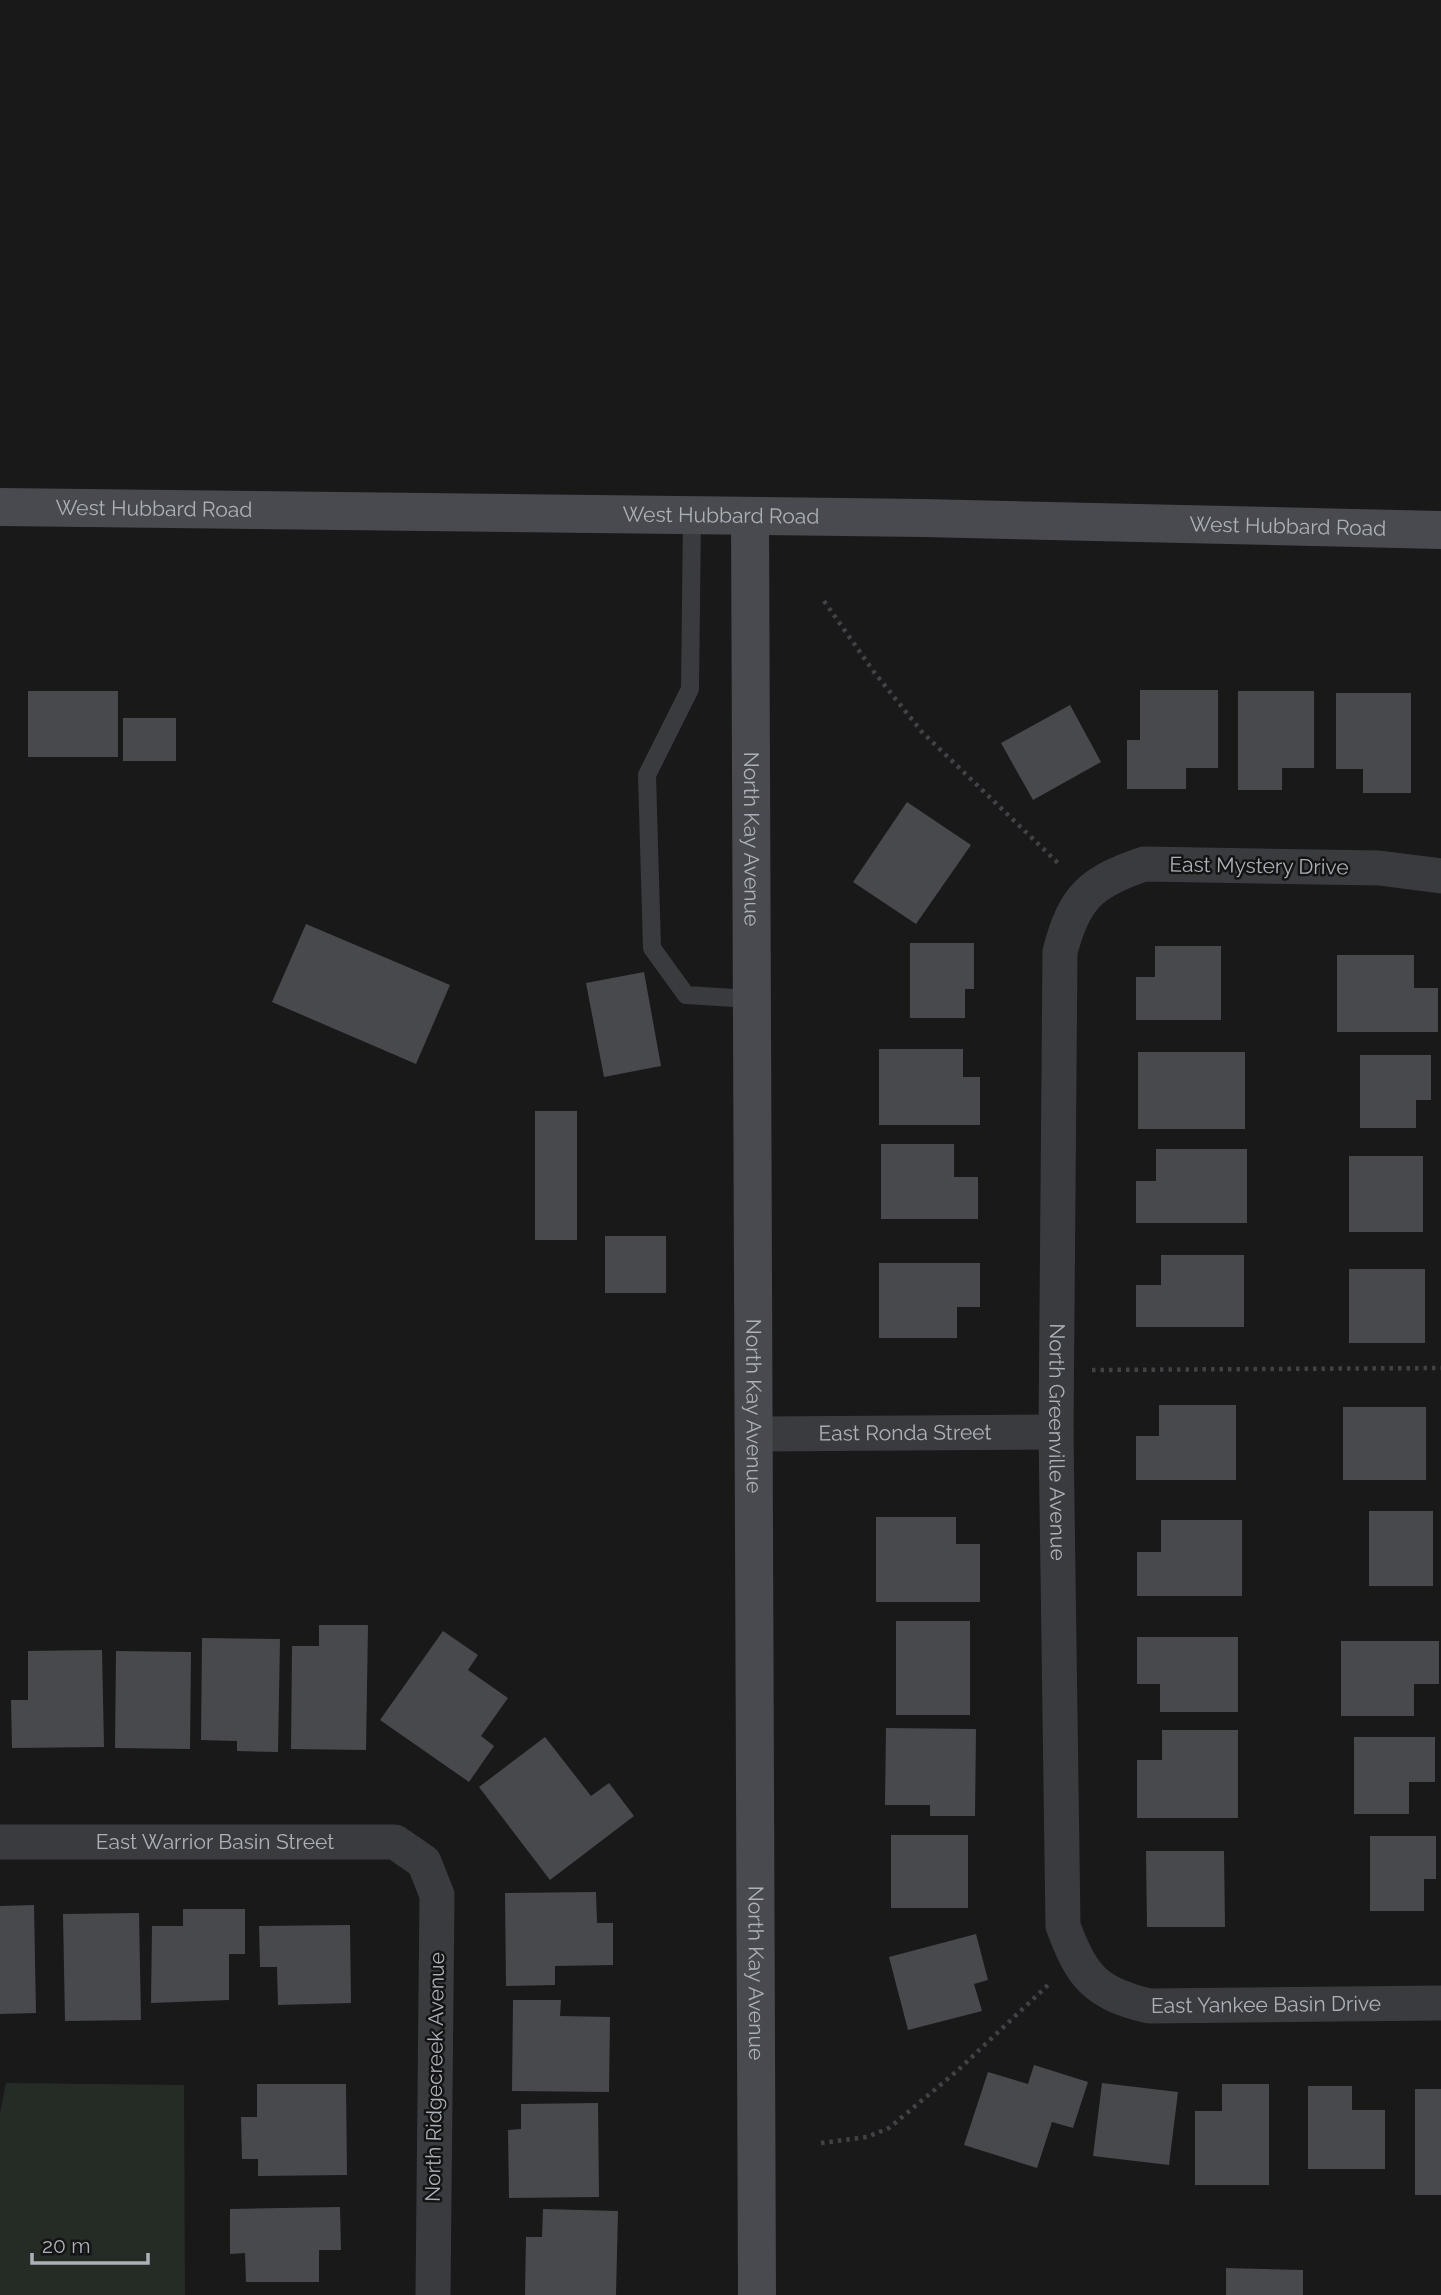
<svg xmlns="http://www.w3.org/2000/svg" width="1441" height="2295" font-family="Raleway,sans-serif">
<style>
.green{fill:#252c26}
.building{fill:#48494d}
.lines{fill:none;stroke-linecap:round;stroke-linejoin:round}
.path{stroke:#404246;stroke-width:4.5;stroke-dasharray:3.5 5;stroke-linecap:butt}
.lane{stroke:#3a3b3f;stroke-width:18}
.street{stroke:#3a3b3f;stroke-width:35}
.secondary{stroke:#484a4f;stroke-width:38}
.labels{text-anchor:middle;stroke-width:5;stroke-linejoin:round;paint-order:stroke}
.street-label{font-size:21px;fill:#acb1b9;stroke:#141415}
</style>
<rect width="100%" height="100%" fill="#19191a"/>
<path class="green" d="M6,2083L184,2085L185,2295H0V2114Z"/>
<path class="building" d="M1140,690H1218V768H1186V789H1127V740H1140Z
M28,691H118V757H28Z
M1238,691H1314V768H1282V790H1238Z
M1336,693H1411V793H1363V769H1336Z
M1070,705L1101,762L1033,800L1001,743Z
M123,718H176V761H123Z
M907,802L971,845L916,924L853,882Z
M306,924L450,985L416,1064L272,1002Z
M910,943H974V989H965V1018H910Z
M1155,946H1221V1020H1136V977H1155Z
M1337,955H1414V988H1438V1032H1337Z
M644,972L661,1066L604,1077L586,983Z
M879,1049H963V1077H980V1125H879Z
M1138,1052H1245V1129H1138Z
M1360,1055H1431V1100H1416V1128H1360Z
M535,1111H577V1240H535Z
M881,1144H954V1177H978V1219H881Z
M1156,1149H1247V1223H1136V1181H1156Z
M1349,1156H1423V1232H1349Z
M605,1236H666V1293H605Z
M1161,1255H1244V1327H1136V1285H1161Z
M879,1263H980V1307H957V1338H879Z
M1349,1269H1425V1343H1349Z
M1159,1405H1236V1480H1136V1436H1159Z
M1343,1407H1426V1480H1343Z
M1369,1511H1433V1586H1369Z
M876,1517H956V1544H980V1602H876Z
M1161,1520H1242V1596H1137V1552H1161Z
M896,1621H970V1715H896Z
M319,1625H368L366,1750L291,1749L292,1646H319Z
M443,1631L478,1655L468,1670L508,1698L481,1736L494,1746L469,1782L380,1720Z
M1137,1637H1238V1712H1160V1684H1137Z
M202,1638L280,1639L278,1752L237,1751V1741L201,1740Z
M1341,1641H1439V1684H1414V1716H1341Z
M102,1650L104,1747L12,1748L11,1700H28V1651Z
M116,1651L191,1652L190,1749L115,1748Z
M886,1728L976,1729L975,1816H930V1805H885Z
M1162,1730H1238V1818H1137V1760H1162Z
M545,1737L591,1796L609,1783L634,1816L550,1880L479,1787Z
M1354,1737H1435V1782H1409V1814H1354Z
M891,1835H968V1908H891Z
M1370,1836H1436V1879H1424V1911H1370Z
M1146,1851H1224L1225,1927H1147Z
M596,1892L597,1923H613V1965L555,1966V1985L506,1986L505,1893Z
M34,1905L36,2013L0,2014V1906Z
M183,1909H245V1954H229V2000L151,2003L152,1926H183Z
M139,1913L141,2020L65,2021L63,1914Z
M350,1925L351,2003L278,2005L277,1967H260L259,1926Z
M976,1934L988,1980L974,1984L982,2011L908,2030L889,1957Z
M513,2000H561L560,2016L610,2017L609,2092L512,2091Z
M1034,2065L1088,2082L1073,2128L1052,2122L1037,2168L964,2145L988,2072L1028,2084Z
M1102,2083L1178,2092L1169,2165L1093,2156Z
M257,2084H346L347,2175L258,2176V2159H242L241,2117H257Z
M1222,2084H1269V2185H1195V2111H1222Z
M1308,2086H1352V2110H1385V2169H1308Z
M1415,2089H1441V2195H1415Z
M598,2103L599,2197L509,2198L508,2130L521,2129V2104Z
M340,2207L341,2250H319V2282H246L245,2253L230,2254V2209Z
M543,2209L618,2211L616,2295H525L526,2237H542Z
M1226,2268L1303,2270V2295H1226Z"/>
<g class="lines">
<path class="path" d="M824,601L874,672L922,732L1059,864
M1092,1370L1441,1368
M821,2143L867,2137L889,2128L957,2071L1048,1985"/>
<path class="lane" d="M692,516L690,689L647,775L652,948L686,995L751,999"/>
<g class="street">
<path id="s1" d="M1441,876L1379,868L1144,864C1091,882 1074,897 1060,952L1056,1432L1063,1926C1082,1977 1095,1993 1149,2006L1441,2003"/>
<path id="s2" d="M753,1434L1056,1432"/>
<path id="s3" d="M0,1842H395L424,1862L437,1895L433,2295"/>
</g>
<g class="secondary">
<path id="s4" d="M0,507L924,518L1441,530"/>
<path id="s5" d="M750,517L757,2295"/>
</g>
</g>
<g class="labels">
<g class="street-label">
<text dy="7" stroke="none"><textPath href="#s4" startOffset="154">West Hubbard Road</textPath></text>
<text dy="7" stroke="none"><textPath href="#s4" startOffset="721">West Hubbard Road</textPath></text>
<text dy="7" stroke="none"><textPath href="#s4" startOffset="1288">West Hubbard Road</textPath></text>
<text dy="7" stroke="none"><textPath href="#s5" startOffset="322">North Kay Avenue</textPath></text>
<text transform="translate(1259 866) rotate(1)" y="7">East Mystery Drive</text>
<text dy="7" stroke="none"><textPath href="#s5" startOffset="889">North Kay Avenue</textPath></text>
<text dy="7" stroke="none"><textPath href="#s2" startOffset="152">East Ronda Street</textPath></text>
<text dy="7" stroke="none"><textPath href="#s1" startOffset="917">North Greenville Avenue</textPath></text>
<text dy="7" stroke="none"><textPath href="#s3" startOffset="215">East Warrior Basin Street</textPath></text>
<text dy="7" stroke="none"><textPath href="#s5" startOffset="1456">North Kay Avenue</textPath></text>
<text dy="7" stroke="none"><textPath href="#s1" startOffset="1643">East Yankee Basin Drive</textPath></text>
<text transform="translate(435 2077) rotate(-89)" y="7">North Ridgecreek Avenue</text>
</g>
</g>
<path d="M32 2253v10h116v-10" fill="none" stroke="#acb1b9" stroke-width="3.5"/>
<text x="42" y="2253" font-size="21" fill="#acb1b9" stroke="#141415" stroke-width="5" paint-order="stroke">20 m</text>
</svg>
